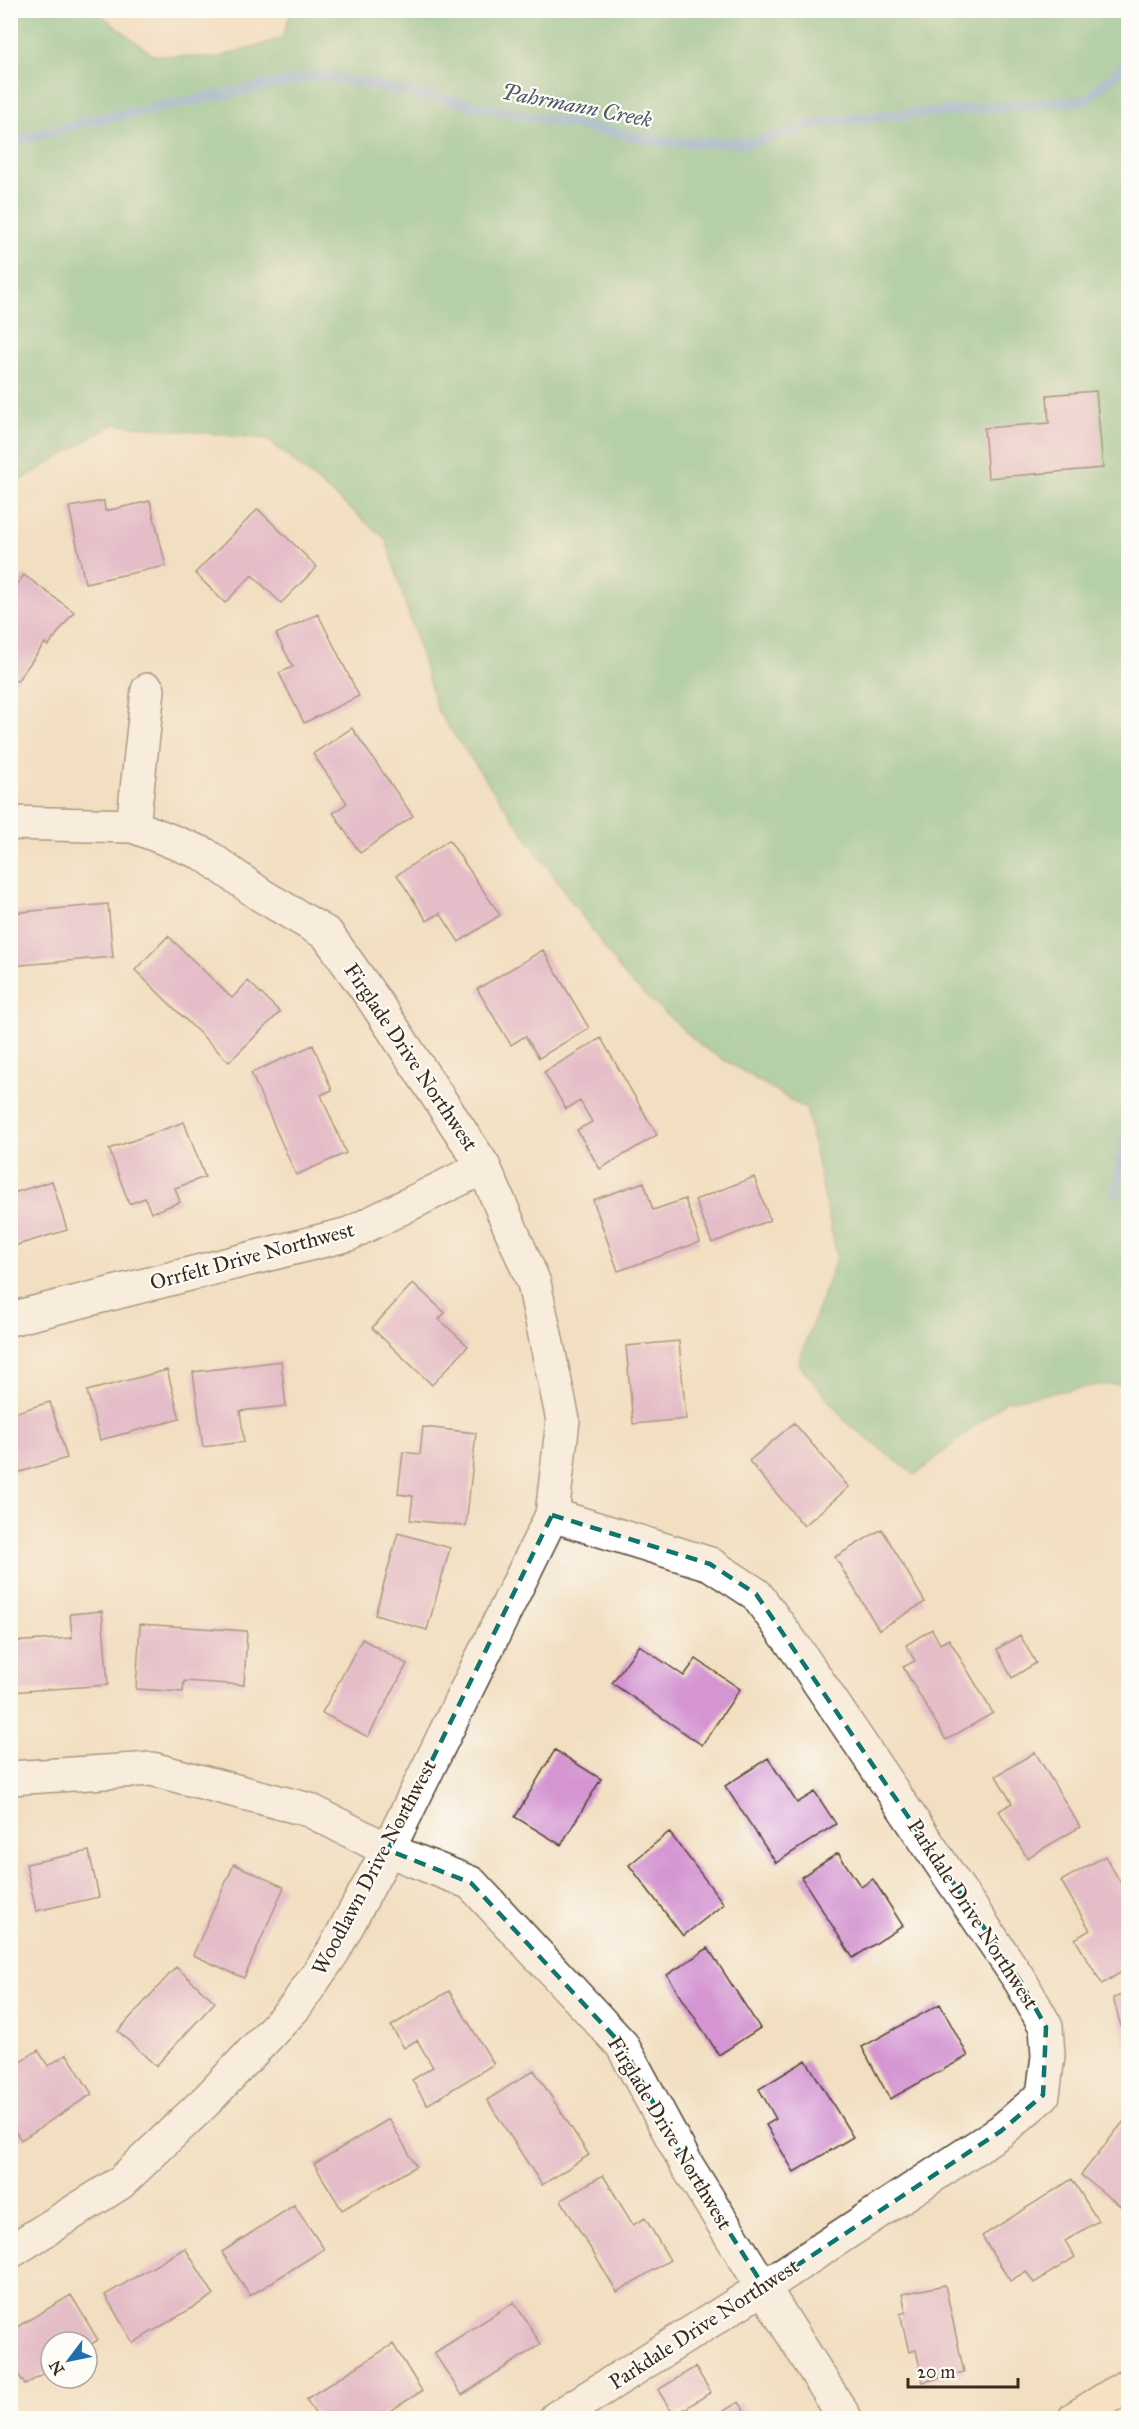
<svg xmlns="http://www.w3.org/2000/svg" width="1139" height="2429" font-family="'IM FELL Great Primer',serif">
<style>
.forest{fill:#6cbd89;stroke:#547454;stroke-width:1.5}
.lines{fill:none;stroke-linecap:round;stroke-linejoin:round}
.stream{stroke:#6da2da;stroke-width:10}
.building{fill:#d495d2}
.street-casing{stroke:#564536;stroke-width:36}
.secondary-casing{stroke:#564536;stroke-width:36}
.street{stroke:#fff;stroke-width:33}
.secondary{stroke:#fbe7c3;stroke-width:33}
.marked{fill:none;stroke:#0f766e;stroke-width:4.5;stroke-dasharray:12 8;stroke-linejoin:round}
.labels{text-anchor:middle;stroke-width:4.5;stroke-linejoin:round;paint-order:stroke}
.street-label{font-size:21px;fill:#3b2a1e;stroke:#fdfcf7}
.water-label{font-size:22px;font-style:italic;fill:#4f5a69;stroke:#fdfcf7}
</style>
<rect width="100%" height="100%" fill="#fdfcf7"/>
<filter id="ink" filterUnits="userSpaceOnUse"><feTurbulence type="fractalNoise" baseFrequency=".0167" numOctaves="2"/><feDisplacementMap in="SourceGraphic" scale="12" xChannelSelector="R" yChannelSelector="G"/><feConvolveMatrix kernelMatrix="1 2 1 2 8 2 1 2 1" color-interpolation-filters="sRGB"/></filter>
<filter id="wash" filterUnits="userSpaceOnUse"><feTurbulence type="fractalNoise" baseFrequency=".008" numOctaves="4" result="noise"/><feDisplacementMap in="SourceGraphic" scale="24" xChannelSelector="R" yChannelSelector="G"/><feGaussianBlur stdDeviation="1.35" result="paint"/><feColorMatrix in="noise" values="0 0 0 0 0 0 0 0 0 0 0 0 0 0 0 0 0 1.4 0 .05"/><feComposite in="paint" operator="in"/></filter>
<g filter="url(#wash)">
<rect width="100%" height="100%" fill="#f2dfc1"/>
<path class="forest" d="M10,11H96L153,55L215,58L282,38L291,11H1128V1384L1098,1385L1006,1401L915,1475L849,1425L798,1363L837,1257L806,1109L704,1048L626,978L438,712L386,539L267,439L114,424L11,486Z"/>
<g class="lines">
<path class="stream" d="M10,143L89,121L320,75L662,142L750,143L827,121L1086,100L1128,62
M1116,1192L1128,1126"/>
</g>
<g id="blocks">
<path class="building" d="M1096,391L1103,468L988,478L984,428L1049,423L1047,395Z
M104,501L105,511L150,501L166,566L85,583L69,507Z
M258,509L317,567L281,603L252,575L225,603L195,573Z
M24,575L74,612L48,646L45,643L17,681L10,677V593Z
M318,614L359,696L304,723L279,673L293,667L276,634Z
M352,728L413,816L360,853L333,813L347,803L313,754Z
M449,840L500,915L459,942L440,913L427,921L397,875Z
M108,904L113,957L10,966V913Z
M168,936L232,998L248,981L280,1012L229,1062L135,970Z
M543,950L589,1028L539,1058L525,1036L511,1045L477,989Z
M601,1038L657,1135L600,1169L577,1130L592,1122L580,1101L566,1109L544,1072Z
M313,1045L332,1090L321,1095L346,1153L296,1175L251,1073Z
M184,1122L205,1177L175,1188L180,1202L151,1213L145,1198L129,1204L109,1149Z
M754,1177L770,1220L712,1243L695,1200Z
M52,1181L67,1230L14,1246L10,1235V1194Z
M644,1182L653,1210L685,1199L700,1242L618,1271L593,1200Z
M413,1283L445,1313L439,1319L468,1346L432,1385L372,1328Z
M679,1341L686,1419L633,1424L626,1346Z
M281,1361L286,1406L240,1411L244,1442L203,1447L193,1372Z
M167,1370L180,1419L100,1440L87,1391Z
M50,1402L67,1458L10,1475V1414Z
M794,1423L849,1487L804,1526L749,1461Z
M423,1427L476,1433L466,1526L410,1520L413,1496L398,1494L403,1452L420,1454Z
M882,1529L925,1602L879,1630L835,1557Z
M398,1533L450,1548L427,1630L375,1615Z
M102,1611L108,1685L10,1692V1642L72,1638L70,1614Z
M140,1624L247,1631L244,1685L184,1681L183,1692L136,1689Z
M932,1629L940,1644L949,1639L993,1713L946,1740L903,1667L915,1661L906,1645Z
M1020,1635L1036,1663L1012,1678L997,1649Z
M362,1639L407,1664L368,1737L322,1713Z
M639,1645L684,1676L696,1659L740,1689L702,1745L612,1683Z
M555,1750L601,1779L561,1845L515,1817Z
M1035,1752L1080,1827L1027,1858L999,1811L1012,1803L996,1776Z
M768,1758L797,1803L815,1792L836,1824L776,1863L725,1786Z
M669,1832L724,1904L683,1936L629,1865Z
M89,1851L99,1897L36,1911L26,1864Z
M838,1853L861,1887L873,1879L903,1926L853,1958L801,1877Z
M1105,1856L1128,1895V1968L1102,1984L1075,1939L1090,1930L1061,1881Z
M234,1864L284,1887L244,1978L193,1955Z
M708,1948L760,2028L719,2055L667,1975Z
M176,1967L215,2002L156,2066L118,2031Z
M449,1991L494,2064L427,2105L412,2080L433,2067L417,2040L404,2048L391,2026Z
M1128,1993V2043L1126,2044L1113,1998Z
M940,2004L968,2056L890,2099L862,2047Z
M38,2050L48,2066L67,2054L92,2094L21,2140L10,2124V2088L17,2083L10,2069Z
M806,2060L853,2137L794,2172L766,2125L776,2119L759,2089Z
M534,2070L589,2155L542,2185L487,2100Z
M1128,2116V2203L1124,2209L1081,2175Z
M389,2119L416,2166L342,2210L314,2164Z
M603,2175L633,2225L645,2218L670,2260L617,2292L561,2200Z
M1072,2179L1098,2221L1065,2241L1075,2257L1034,2283L1026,2271L1010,2281L982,2236Z
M294,2205L324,2249L250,2296L222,2252Z
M185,2248L214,2295L133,2343L105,2295Z
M945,2285L964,2372L923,2382L916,2350L909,2352L900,2314L906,2312L902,2294Z
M71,2295L98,2340L87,2347V2342H51V2369L25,2385L10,2361V2331Z
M514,2302L541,2344L462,2395L434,2353Z
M393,2344L422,2391L379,2418H318L306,2399Z
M695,2367L711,2392L674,2416L658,2390Z
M739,2402L749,2418H711Z"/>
</g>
</g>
<g filter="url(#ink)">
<use href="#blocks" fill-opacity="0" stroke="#564536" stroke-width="1.5"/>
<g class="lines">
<defs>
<path id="street" d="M10,823L133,826L204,854L261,895L327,934L374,1000L484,1167L534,1283L563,1420L552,1515L388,1850L333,1952L295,2007L208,2099L120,2183L10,2252
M133,826L148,690
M10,1319L349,1234L484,1167
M552,1515L710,1564L756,1594L799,1653L1021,1982L1046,2027L1048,2056L1043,2095L1001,2131L764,2287L556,2418
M10,1778L152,1769L309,1810L388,1850L471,1883L622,2045L688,2167L845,2418"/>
<path id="secondary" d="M1075,2418L1128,2385"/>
</defs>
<use href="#street" class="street-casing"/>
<use href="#secondary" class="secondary-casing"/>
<use href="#street" class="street"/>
<use href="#secondary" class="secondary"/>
</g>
</g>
<path d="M0 0H1139V2429H0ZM552,1515L710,1564L756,1594L1021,1982L1046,2027L1043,2095L1001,2131L764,2287L688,2167L622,2045L471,1883L388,1850Z" fill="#f2dfc1" fill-opacity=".55" fill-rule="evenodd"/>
<path class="marked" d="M552,1515L710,1564L756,1594L1021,1982L1046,2027L1043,2095L1001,2131L764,2287L688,2167L622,2045L471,1883L388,1850Z"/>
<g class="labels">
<g class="street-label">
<text transform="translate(411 1057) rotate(56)" y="7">Firglade Drive Northwest</text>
<text transform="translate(252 1256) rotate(-15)" y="7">Orrfelt Drive Northwest</text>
<text transform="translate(374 1867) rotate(-62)" y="7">Woodlawn Drive Northwest</text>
<text transform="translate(973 1914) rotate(57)" y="7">Parkdale Drive Northwest</text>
<text transform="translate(670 2133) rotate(59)" y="7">Firglade Drive Northwest</text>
<text transform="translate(704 2324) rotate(-33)" y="7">Parkdale Drive Northwest</text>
</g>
<g class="water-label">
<text transform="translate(577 105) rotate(11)" y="8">Pahrmann Creek</text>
</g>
</g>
<rect width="1139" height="2429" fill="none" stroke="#fdfcf7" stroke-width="36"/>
<g transform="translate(69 2360) rotate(238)"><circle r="28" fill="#fdfcf7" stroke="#afa8a0" stroke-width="1.5"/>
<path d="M0-4.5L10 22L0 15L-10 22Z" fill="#1f6fb2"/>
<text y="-9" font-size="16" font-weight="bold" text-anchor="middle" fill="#3b2a1e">N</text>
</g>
<path d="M908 2378v9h110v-9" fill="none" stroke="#3b2a1e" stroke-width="3"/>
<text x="917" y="2378" font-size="18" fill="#3b2a1e" stroke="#fdfcf7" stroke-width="4.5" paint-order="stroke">20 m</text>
</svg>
